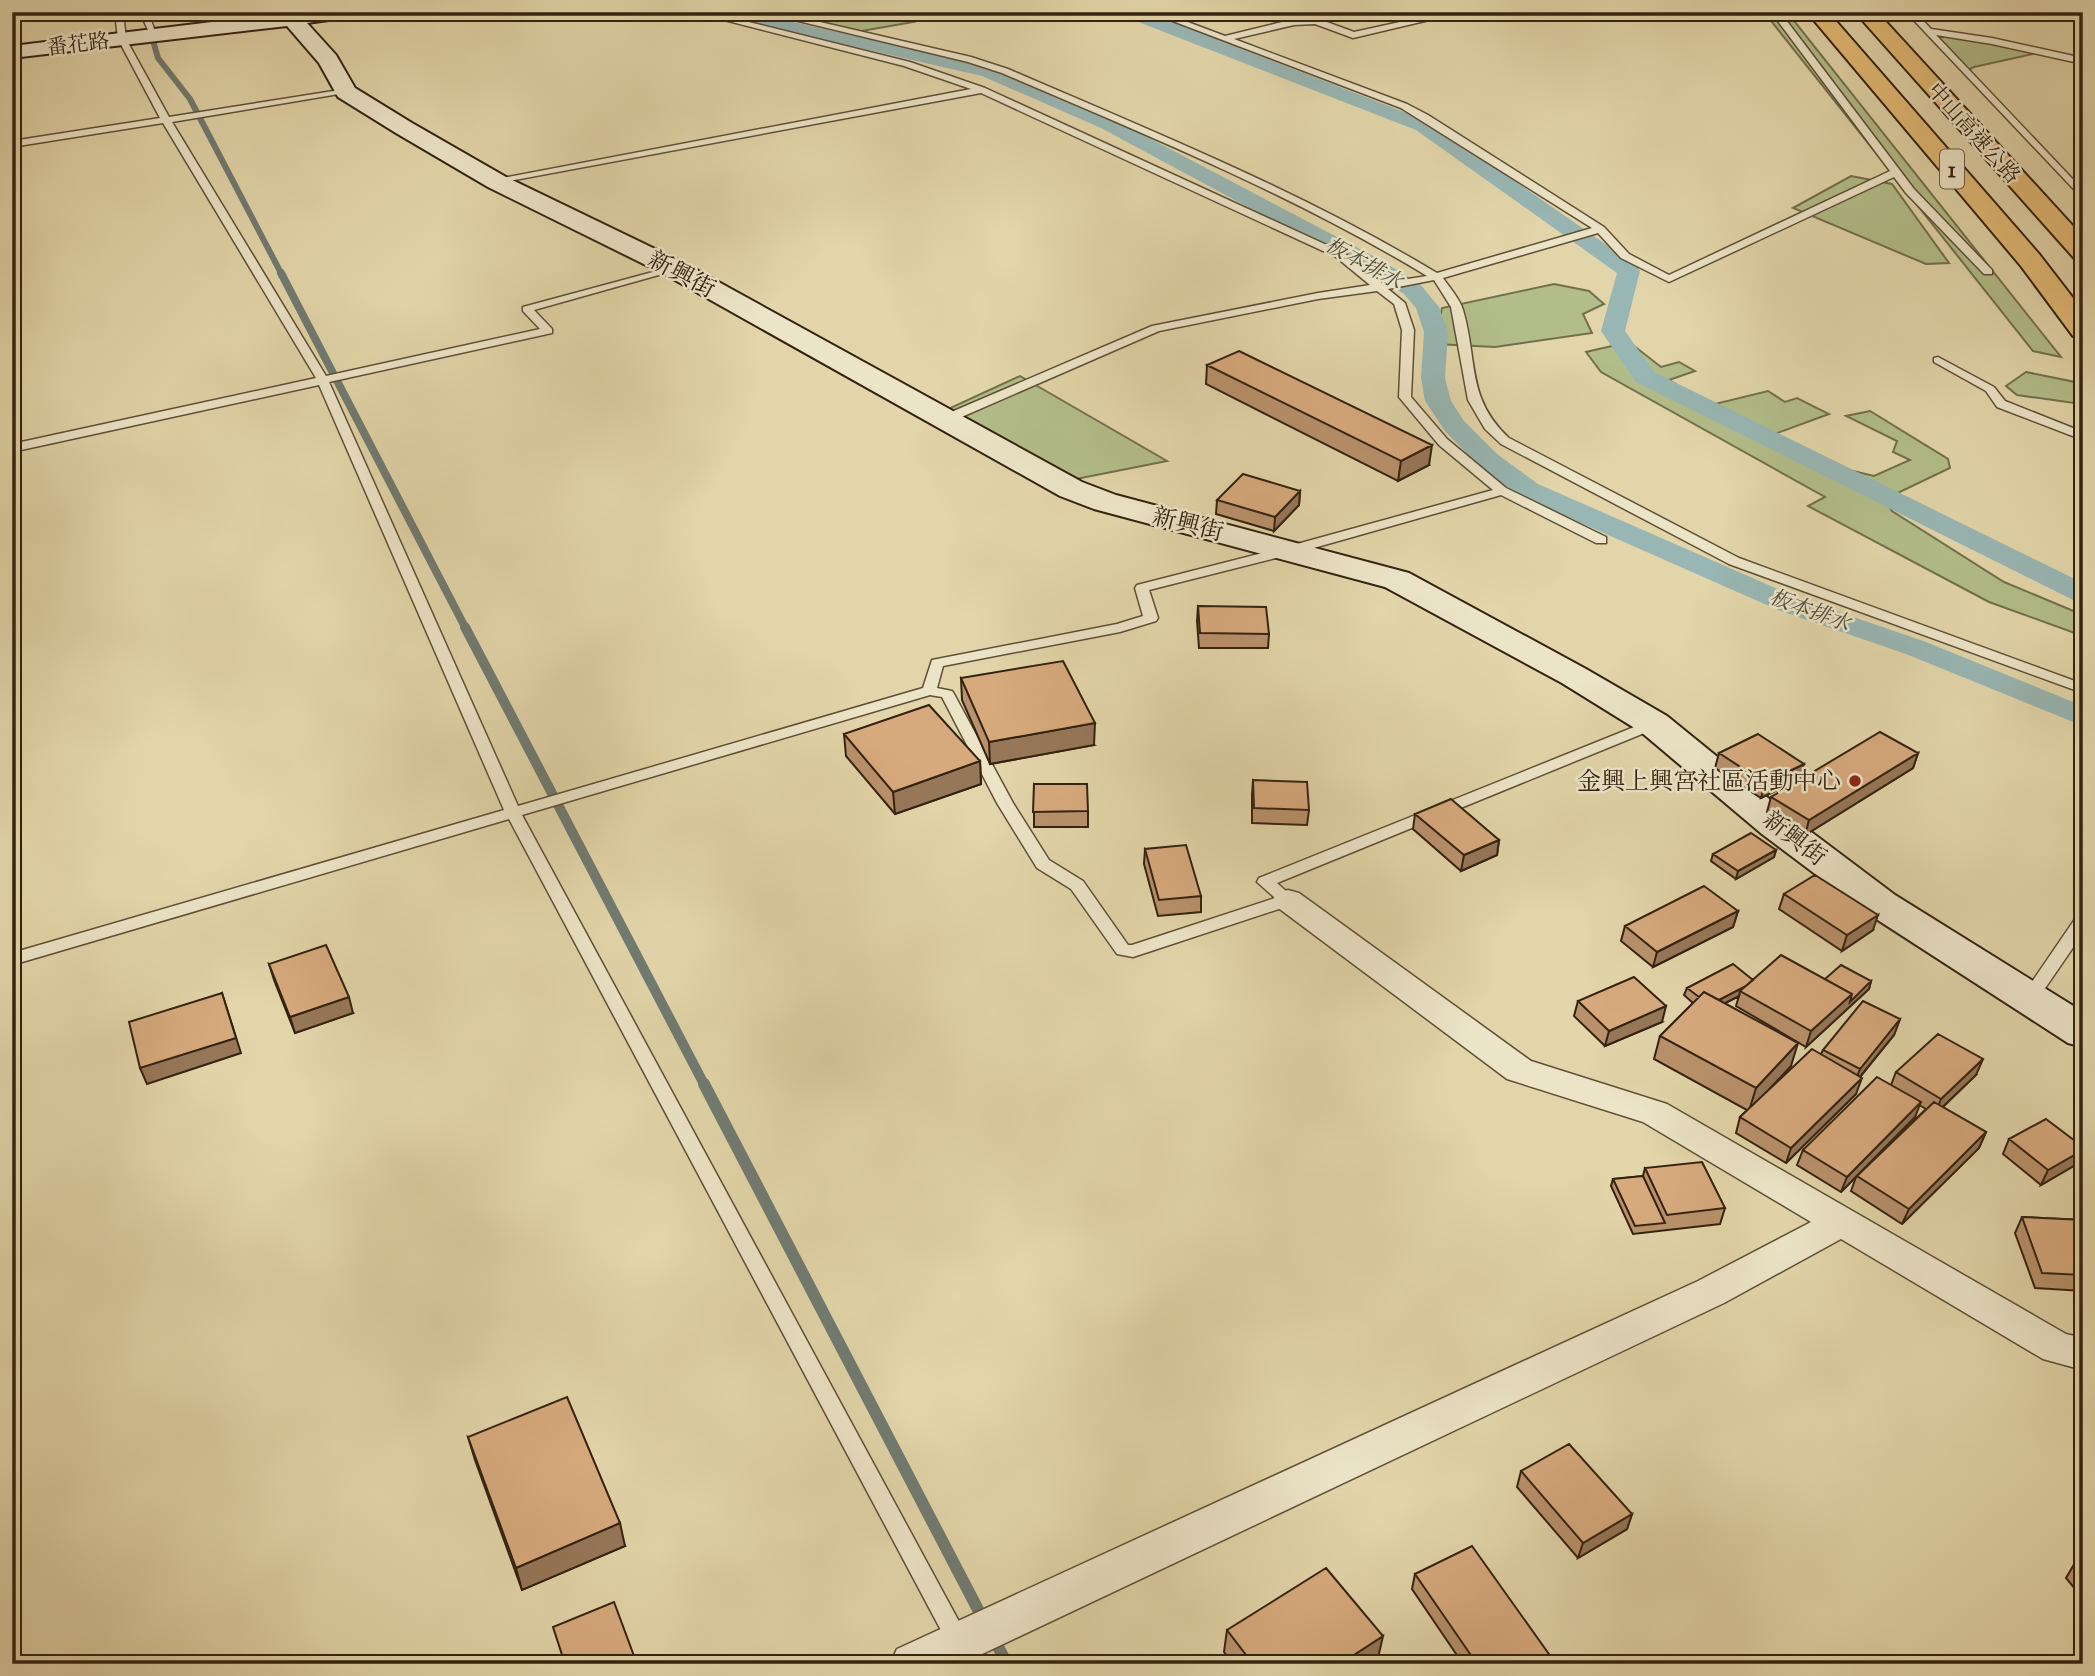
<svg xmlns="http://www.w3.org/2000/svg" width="2095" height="1676" font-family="'Sorts Mill Goudy','Noto Serif TC',serif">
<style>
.green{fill:#b2bd89;stroke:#72704c;stroke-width:2}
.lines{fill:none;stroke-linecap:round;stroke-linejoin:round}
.stream-far3{stroke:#707b72;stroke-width:6}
.stream-far2{stroke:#707b72;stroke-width:8}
.stream-far1{stroke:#707b72;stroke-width:10}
.stream{stroke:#707b72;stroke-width:12}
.canal{fill:#98b6b3;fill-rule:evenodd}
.lane-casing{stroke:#5f4f36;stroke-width:3}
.street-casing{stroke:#5f4f36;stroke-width:3}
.secondary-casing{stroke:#332210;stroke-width:4}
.highway-casing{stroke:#332210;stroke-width:4}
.lane{fill:#ece4c7;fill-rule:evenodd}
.street{fill:#ece4c7;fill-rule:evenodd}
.secondary{fill:#ece4c7;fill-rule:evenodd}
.highway{fill:#e1ba74;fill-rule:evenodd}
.wall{fill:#b9926c;stroke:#332210;stroke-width:2;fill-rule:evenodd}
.shaded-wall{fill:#967758;stroke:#332210;stroke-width:2}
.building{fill:#d7aa7d;stroke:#332210;stroke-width:2}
.poi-dot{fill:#8f2418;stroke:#ece4c7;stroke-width:2.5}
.labels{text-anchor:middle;stroke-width:5;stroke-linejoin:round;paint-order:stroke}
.far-street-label{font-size:21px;fill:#332210;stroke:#ece4c7}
.far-water-label{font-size:21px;font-style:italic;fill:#514e41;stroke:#ece4c7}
.shield{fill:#ece4c7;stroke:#6a5c47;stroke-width:2}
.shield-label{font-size:23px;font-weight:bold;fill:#332210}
.street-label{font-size:24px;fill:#332210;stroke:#ece4c7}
.poi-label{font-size:24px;fill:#332210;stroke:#ece4c7;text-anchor:end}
</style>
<rect width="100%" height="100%" fill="#e2d5a9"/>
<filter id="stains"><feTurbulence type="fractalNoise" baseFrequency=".00286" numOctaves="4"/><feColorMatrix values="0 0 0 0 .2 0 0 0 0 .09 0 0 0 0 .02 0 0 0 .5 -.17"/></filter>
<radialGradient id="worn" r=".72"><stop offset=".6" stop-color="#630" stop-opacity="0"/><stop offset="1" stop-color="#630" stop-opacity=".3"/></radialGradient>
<path class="green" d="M771,12H894L913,22L856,32Z
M1764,12H1787L2061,357L2033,351Z
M1935,33L2042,52L1974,67L1964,72L1930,38Z
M1851,176L1892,184L1949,263L1926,264L1793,208Z
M1554,284L1589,291L1604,304L1583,314L1592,333L1495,347L1435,344L1442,308Z
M1629,342L1661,367L1679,362L1695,371L1669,380L1711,405L1768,391L1785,402L1797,398L1829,414L1772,435L1828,465L1874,476L1910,460L1893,452L1897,441L1846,416L1870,411L1948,459L1950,468L1885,499L1892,511L2004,582L2083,615V636L1989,602L1808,506L1825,497L1601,372L1586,352Z
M2026,372L2075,382L2081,393L2074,403L2017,395L2006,386Z
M1020,376L1167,461L1051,484L935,415Z"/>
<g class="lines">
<path class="stream-far3" d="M150,30L158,58L190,99L282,275"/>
<path class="stream-far2" d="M281,273L466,629"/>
<path class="stream-far1" d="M465,627L705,1086"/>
<path class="stream" d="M704,1084L984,1621
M993,1637L1007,1664"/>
<path class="canal" d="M716,12H750L995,68L1115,120L1377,258L1420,284L1439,307L1448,332L1445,378L1451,401L1464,421L1497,454L1538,484L1798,598L1926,642L2083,706V726L1906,654L1778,610L1520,496L1479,466L1445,431L1425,401L1421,378L1424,332L1416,308L1404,294L1361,268L1101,128L982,76L725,17Z
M1120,12H1146L1430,122L1637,266L1640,271L1625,331L1654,372L2083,583V603L2073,600L1636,382L1601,331L1617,273L1416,130L1123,16Z"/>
<defs>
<path id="lane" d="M115,12H123L126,39L169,117L346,89L351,92L172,122L326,376L540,329L523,311V307L675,266L680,269L534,310L552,329V333L329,382L518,806L923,688L932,660L1117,624L1143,616L1135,588L1137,585L1286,547L1493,490L1439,445L1399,397L1402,330L1394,304L1377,291L1318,299L1159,331L950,422H942V416L1152,326L1318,293L1370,285L1336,257L981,93L493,184V180L497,179L971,89L904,66L693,12H708L910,62L985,88L1344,253L1382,283L1427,276C1292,194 1146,135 1002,73L968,62L761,12H777L971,57L1008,69C1154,132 1301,191 1437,273L1592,228L1401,108L1149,12H1161L1225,36L1294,19L1316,18L1354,32L1446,12H1463L1353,38L1315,24L1294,25L1234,39L1407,104L1428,115L1604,227L1629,254L1669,275L1890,171L1771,12H1780L1914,189L1992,270V274H1984L1906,193L1894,177L1669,282L1621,258L1598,233L1443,278C1449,287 1460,299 1463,310C1478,361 1466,398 1509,438L1739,558L2083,684V693L1729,564L1501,444L1485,429L1468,400L1451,307L1434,280L1388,289L1405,303L1414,330L1411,397L1447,439L1506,488L1606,537V543H1596L1501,495L1296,553L1149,590L1158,618L1156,621L1120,632L943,666L937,688L952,691L954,694L1013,803L1049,860L1083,881L1128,945H1132L1275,898L1257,882L1259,878L1649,721H1659L1661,724L1659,727L1277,883L1296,900L1294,904L1133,957L1117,954L1071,889L1037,868L997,803L942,697L930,695L522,815L982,1664H959L509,819L12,965V953L504,810L319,385L12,452V444L316,378L163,123L12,147V141L160,118L118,39Z
M140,12H148L157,37H151Z
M1906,12H1915L1931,29L1992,38L2083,58V64L1992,44L1936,35L2083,190V199Z
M1938,357L1994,387L2005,401L2083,432V440L1997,407L1986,391L1934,362V358Z
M2083,915V933L2035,1003H2023L2020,999L2023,995L2077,916Z"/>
<path id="street" d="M1288,890L1299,893L1531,1061L1667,1104L2066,1334L2083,1338V1370L2043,1359L1841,1239L1724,1303L976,1657L961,1664H890L897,1649L1698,1281L1811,1222L1643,1122L1507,1079L1277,907L1273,900L1277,893Z"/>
<path id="secondary" d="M296,12H361L358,16L307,23L336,55L355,88L412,123L506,177L684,263L1082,482L1116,495L1409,573L1586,669L1667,716L1790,816L1895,895L2083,1012V1047L2068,1043L1867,913L1762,834L1641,732L1562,683L1385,587L1094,509L1060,496L666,275L488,187L396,133L338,97L319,63L287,26L12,58V46Z"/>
<path id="highway" d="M1807,12H1828L2039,254L2083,311V338L2073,336L2021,266Z
M1855,12H1877L2083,237V261L2074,258Z"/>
</defs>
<use href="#lane" class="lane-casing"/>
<use href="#street" class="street-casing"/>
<use href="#secondary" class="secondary-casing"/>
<use href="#highway" class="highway-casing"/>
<use href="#lane" class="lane"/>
<use href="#street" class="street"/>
<use href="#secondary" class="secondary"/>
<use href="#highway" class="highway"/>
</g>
<path class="wall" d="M1207,365L1429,465L1398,481L1206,384Z
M1300,491L1299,505L1274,531L1216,514L1217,500Z
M1198,606L1269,634L1268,648H1199L1197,621Z
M961,678L1094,745L990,764L962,700Z
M844,734L980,761L981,784L895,814L846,756Z
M1719,753L1800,779L1761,798L1715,768Z
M1918,753L1913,768L1805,835L1767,812L1771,797Z
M1253,780L1309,810L1307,825L1252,823V795Z
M1034,784L1088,811V827H1034Z
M1415,814L1499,840L1497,855L1461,871L1413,829Z
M1145,849L1201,896V912L1158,916L1144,864Z
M1776,850L1774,857L1736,879L1711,861L1713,854Z
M1784,894L1873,930L1842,951L1779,909Z
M1738,911L1733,927L1653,967L1621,941L1625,926Z
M269,964L353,1013L295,1033L274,980Z
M1825,979L1871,981L1869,989L1806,1047L1736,1006L1739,996L1725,1003L1791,1066L1761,1097L1821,1054L1823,1050L1900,1019L1894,1035L1860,1077L1856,1094L1786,1163L1736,1133L1740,1117L1747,1110L1654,1059L1660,1036L1693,1003L1684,995L1687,988L1753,980Z
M1578,1001L1662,1022L1605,1046L1574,1016Z
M1896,1072L1976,1075L1943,1107L1986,1132L1979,1148L1902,1224L1851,1191L1856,1177L1841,1192L1797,1165L1803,1150L1891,1085ZM1919,1105L1926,1109L1864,1169L1915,1117Z
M2009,1139L2077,1164L2041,1185L2003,1154Z
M1645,1168L1725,1208L1720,1224L1633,1234L1611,1186L1613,1179L1643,1176Z
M2022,1217L2083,1220V1291L2035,1288L2015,1233Z
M468,1437L625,1546L522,1590L475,1460Z
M1521,1471L1632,1514L1627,1529L1578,1558L1517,1487Z
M2083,1554V1599L2066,1578L2079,1556Z
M1415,1574L1556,1664H1463L1412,1589Z
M1227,1630L1378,1658L1369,1664H1233L1224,1652Z"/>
<path class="shaded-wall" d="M1432,445L1429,465L1398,481L1401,461Z
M1300,491L1299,505L1274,531L1275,517Z
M1095,723L1094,745L990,764L989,742Z
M1918,753L1913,768L1805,835L1809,820Z
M980,761L981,784L895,814L893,792Z
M1804,764L1800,779L1761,798L1765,783Z
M1499,840L1497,855L1461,871L1464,855Z
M1776,850L1774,857L1736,879L1738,871Z
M1738,911L1733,927L1653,967L1657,952Z
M1878,915L1873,930L1842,951L1847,935Z
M1755,981L1740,991L1739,996L1706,1013L1708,1005Z
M1871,981L1869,989L1806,1047L1811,1031L1852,994Z
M222,993L241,1053L147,1084L140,1068Z
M349,997L353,1013L295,1033L290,1017Z
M1666,1006L1662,1022L1605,1046L1609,1031Z
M1900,1019L1894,1035L1854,1084L1860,1069Z
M1798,1043L1791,1066L1749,1111L1756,1088Z
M1983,1059L1976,1075L1935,1114L1941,1099Z
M1862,1078L1856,1094L1786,1163L1791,1148Z
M1921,1102L1915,1117L1841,1192L1847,1177Z
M1986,1132L1979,1148L1902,1224L1909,1209Z
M2083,1150V1153L2077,1164L2041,1185L2048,1170Z
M1632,1514L1627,1529L1578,1558L1583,1543Z
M620,1523L625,1546L522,1590L516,1568Z
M1383,1636L1378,1658L1369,1664H1340Z"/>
<path class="building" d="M1239,351L1432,445L1401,461L1207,365Z
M1243,474L1300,491L1275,517L1217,500Z
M1198,606L1266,607L1269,634L1200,633Z
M1063,661L1095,723L989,742L961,678Z
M929,705L980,761L893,792L844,734Z
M1880,732L1918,753L1809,820L1771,797Z
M1758,734L1804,764L1765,783L1719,753Z
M1253,780L1307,782L1309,810L1254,808Z
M1034,784H1087L1088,811L1033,812Z
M1451,799L1499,840L1464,855L1415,814Z
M1751,833L1776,850L1738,871L1713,854Z
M1186,845L1201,896L1159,900L1145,849Z
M1815,875L1878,915L1847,935L1784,894Z
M1704,886L1738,911L1657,952L1625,926Z
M326,945L349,997L290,1017L269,964Z
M1781,955L1852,994L1811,1031L1740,991Z
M1733,964L1753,980L1746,986L1719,1000L1704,992L1699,997L1687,988Z
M1841,965L1871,981L1850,1002L1852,994L1825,979Z
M1634,977L1666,1006L1609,1031L1578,1001Z
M1704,992L1798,1043L1756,1088L1660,1036Z
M222,993L236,1038L140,1068L129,1022Z
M1863,1001L1900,1019L1860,1069L1823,1050Z
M1938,1034L1983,1059L1941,1099L1896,1072Z
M1812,1049L1862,1078L1791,1148L1740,1117Z
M1877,1077L1921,1102L1847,1177L1803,1150Z
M1934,1102L1986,1132L1909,1209L1857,1176Z
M2046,1119L2083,1147V1150L2048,1170L2009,1139Z
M1702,1162L1725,1208L1667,1215L1645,1168Z
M1643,1176L1665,1223L1635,1226L1613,1179Z
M2022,1217L2083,1220V1275L2042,1273Z
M567,1397L620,1523L516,1568L468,1437Z
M1569,1444L1632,1514L1583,1543L1521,1471Z
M1472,1546L1556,1664H1477L1415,1574Z
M1326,1568L1383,1636L1340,1664H1253L1227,1630Z
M614,1602L637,1664H565L553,1627Z"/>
<circle class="poi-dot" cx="1855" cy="781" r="7"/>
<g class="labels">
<g class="far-street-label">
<text transform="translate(78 44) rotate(-7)" y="7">番花路</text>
<text transform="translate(1974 133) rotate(48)" y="7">中山高速公路</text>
</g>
<g class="far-water-label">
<text transform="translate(1364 263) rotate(29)" y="7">板本排水</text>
<text transform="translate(1810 610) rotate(20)" y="7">板本排水</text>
</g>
<rect class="shield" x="1940" y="149.5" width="24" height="39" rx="5"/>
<g class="shield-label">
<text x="1952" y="177">1</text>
</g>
<g class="street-label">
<text transform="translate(682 274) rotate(28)" y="8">新興街</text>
<text transform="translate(1188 524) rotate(14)" y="8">新興街</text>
<text transform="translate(1795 838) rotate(38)" y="8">新興街</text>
</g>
<g class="poi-label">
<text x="1841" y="789">金興上興宮社區活動中心</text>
</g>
</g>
<rect width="2095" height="1676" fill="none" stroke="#e2d5a9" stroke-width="42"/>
<rect x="14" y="14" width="2067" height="1648" fill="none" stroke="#332210" stroke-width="3.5"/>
<rect x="21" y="21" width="2053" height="1634" fill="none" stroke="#332210" stroke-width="2"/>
<rect width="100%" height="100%" filter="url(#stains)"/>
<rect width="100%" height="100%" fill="url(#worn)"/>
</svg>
